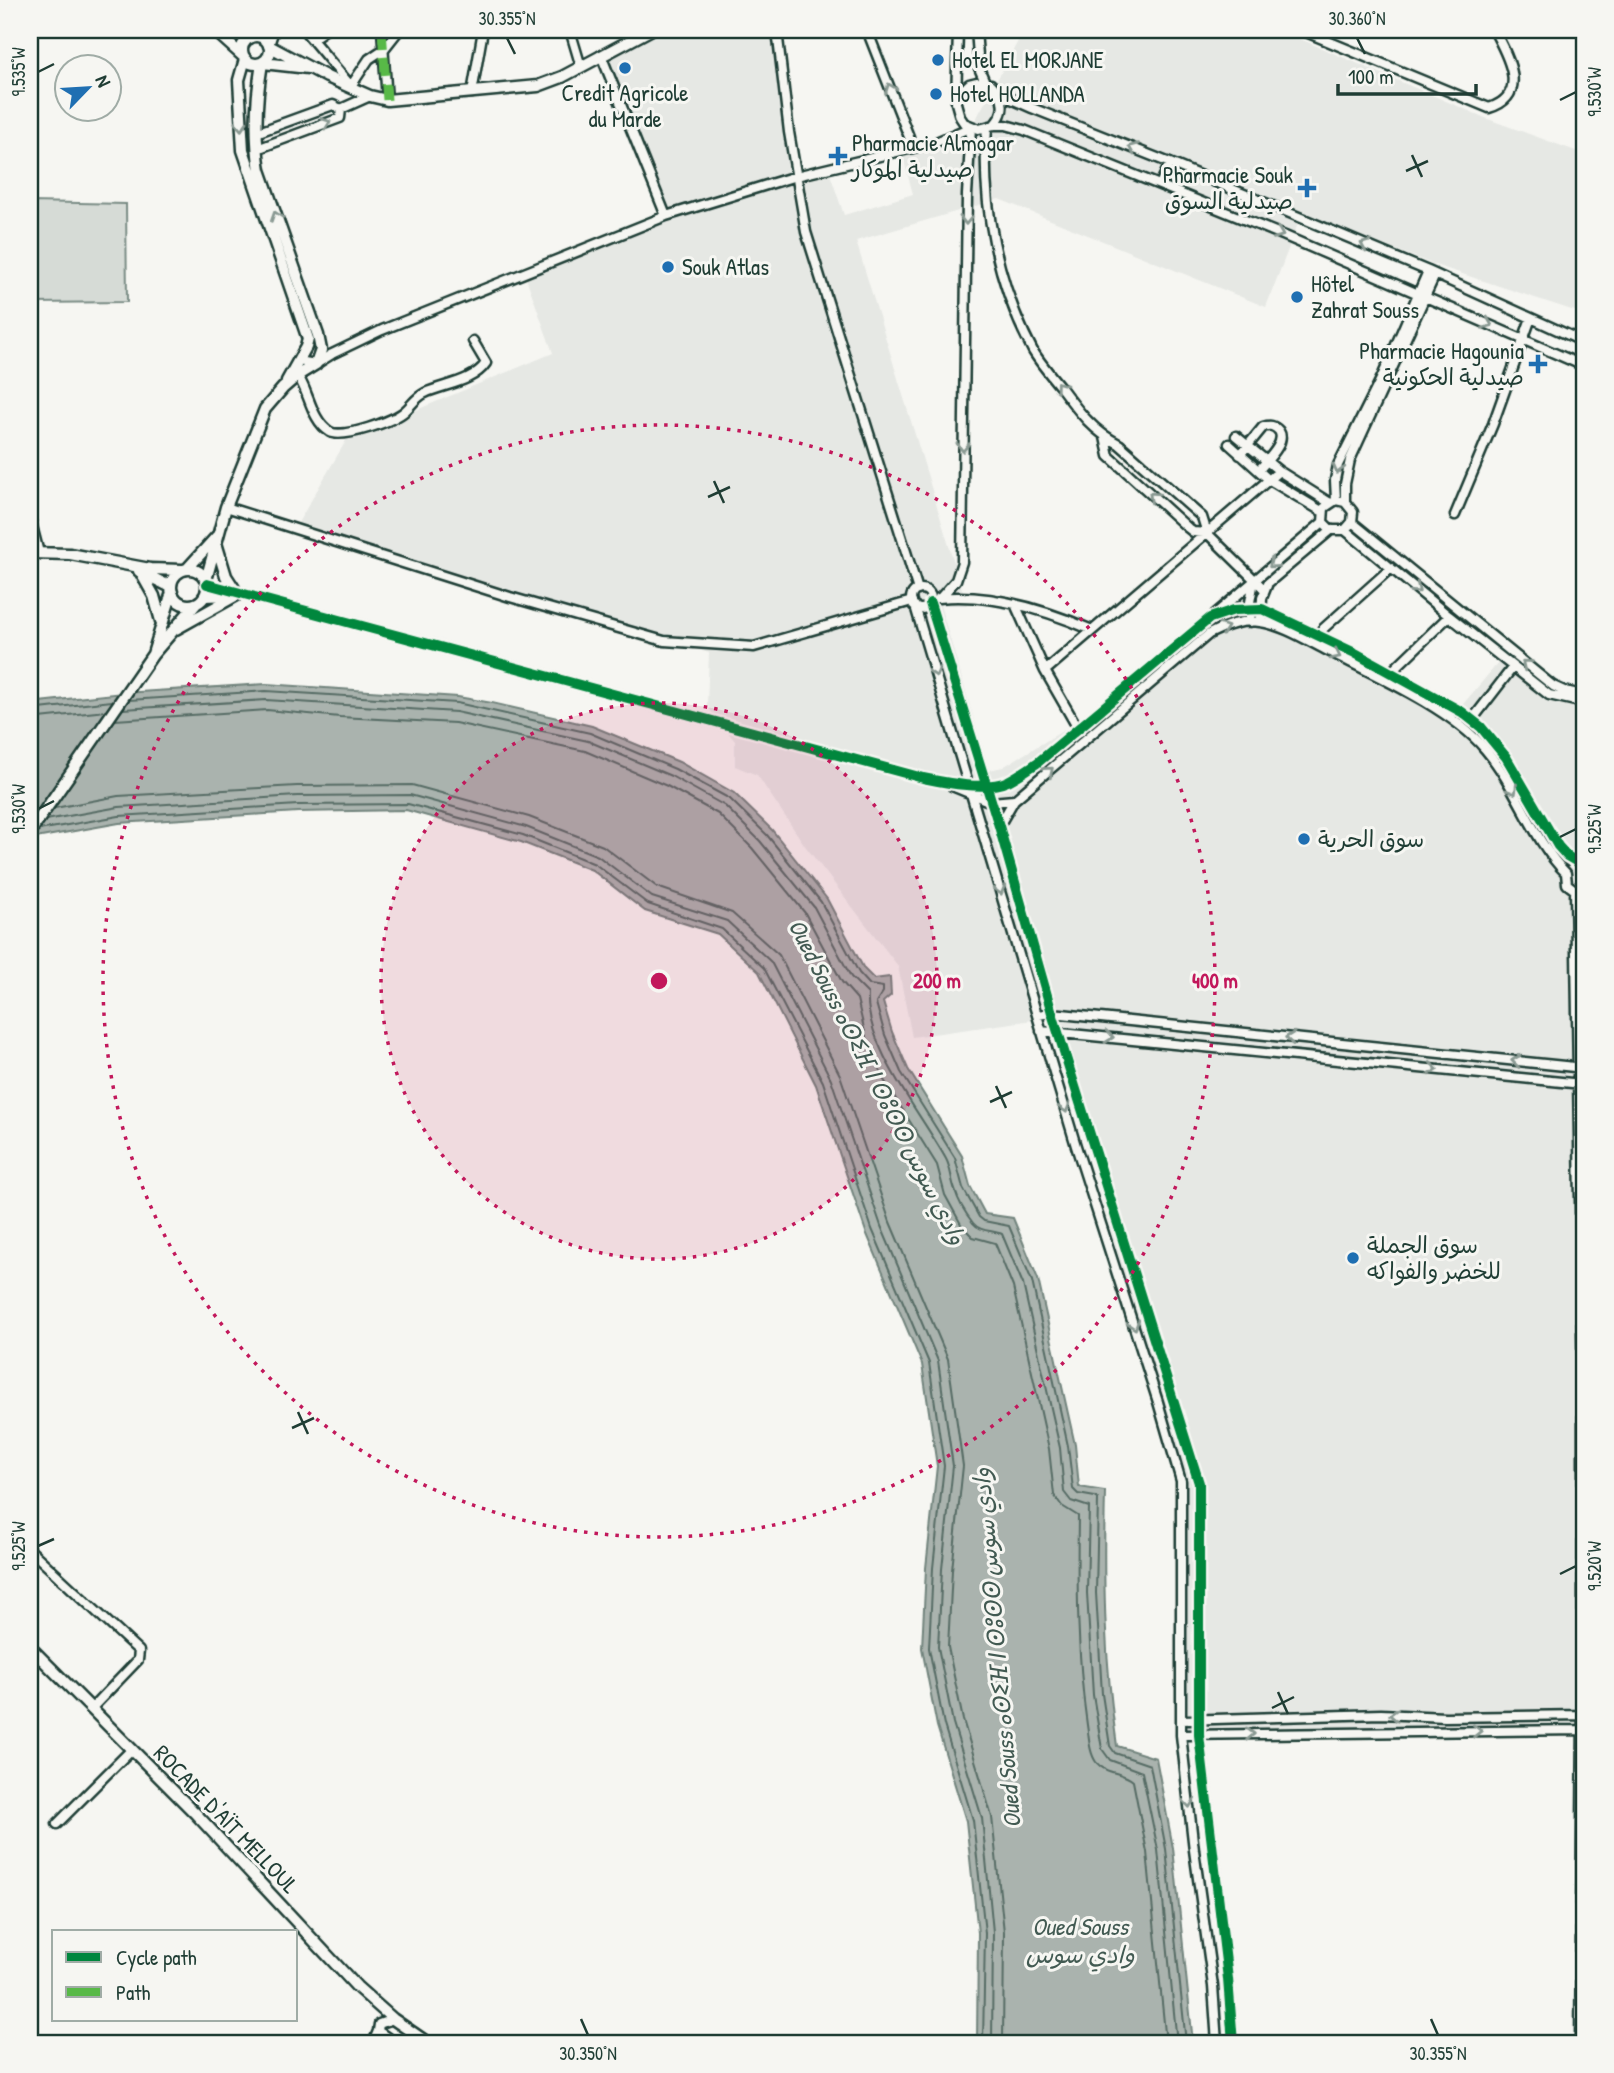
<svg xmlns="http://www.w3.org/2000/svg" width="1614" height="2073" font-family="'Patrick Hand','Playpen Sans Arabic','Noto Sans Tifinagh',sans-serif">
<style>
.built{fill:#e6e8e4}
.green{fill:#d6dbd6;stroke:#7a8c85;stroke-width:2}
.water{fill:#aab3ae;stroke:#72847d;stroke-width:2}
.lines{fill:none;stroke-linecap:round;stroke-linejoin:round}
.shore{stroke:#576c65;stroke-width:2}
.minor-casing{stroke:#1f3d34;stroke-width:13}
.tertiary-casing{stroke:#1f3d34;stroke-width:15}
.minor{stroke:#f6f6f2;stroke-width:8}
.tertiary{stroke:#f6f6f2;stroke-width:10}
.quiet{stroke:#58b947;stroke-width:9;stroke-dasharray:18 9;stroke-linecap:butt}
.cycleway-casing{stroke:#f6f6f2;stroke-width:15}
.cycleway{stroke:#00873e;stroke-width:10}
.oneway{stroke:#8a9a93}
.ticks{fill:none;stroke:#1f3d34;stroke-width:2.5}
.ring{fill:none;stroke:#c2185b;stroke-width:3.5;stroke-dasharray:3.5 7}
.poi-dot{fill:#1f6fb2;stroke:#f6f6f2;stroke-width:2.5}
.labels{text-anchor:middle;stroke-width:6;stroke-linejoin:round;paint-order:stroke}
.poi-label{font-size:23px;fill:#1f3d34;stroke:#f6f6f2;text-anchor:start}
.street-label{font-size:23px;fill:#1f3d34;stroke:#f6f6f2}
.water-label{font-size:24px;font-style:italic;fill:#425a52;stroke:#f6f6f2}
.centre{fill:#c2185b;stroke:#f6f6f2;stroke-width:3.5}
.ring-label{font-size:21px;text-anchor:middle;font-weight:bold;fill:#c2185b;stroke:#f6f6f2;stroke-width:6;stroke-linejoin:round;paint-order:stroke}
.neatline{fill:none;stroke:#1f3d34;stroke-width:2.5}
.ticks-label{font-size:18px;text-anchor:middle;fill:#1f3d34}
</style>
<rect width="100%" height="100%" fill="#f6f6f2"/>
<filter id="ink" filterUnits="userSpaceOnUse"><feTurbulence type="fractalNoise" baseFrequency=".0143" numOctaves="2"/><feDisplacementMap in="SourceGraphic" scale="14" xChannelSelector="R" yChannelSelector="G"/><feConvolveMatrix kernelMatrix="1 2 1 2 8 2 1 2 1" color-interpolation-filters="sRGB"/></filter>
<g filter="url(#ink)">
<path class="built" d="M652,30H775L790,182L828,168L844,215L913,194L902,154L968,134L1024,30H1285L1286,33L1488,119L1584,154V314L1432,264L1302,213L1266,307L999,199L856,241L967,605H940L989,770L1003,767L1107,704L1211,622L1234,612L1252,608L1458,710L1504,656L1553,695L1584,703V873L1571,872L1584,899V1728H1188L1185,1479L1048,1018L912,1037L898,966L806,847L757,775L735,766V741L707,706L709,653L295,528L347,439L553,353L525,275L663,219L601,55Z"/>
<path class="green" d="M30,202L126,204L127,302L30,303Z"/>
<path class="water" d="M266,684L458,697L492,703L592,726L679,762L734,793L772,830L827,899L864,969L874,979L890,977L891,995L883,1002L892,1032L908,1069L962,1156L970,1186L985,1214L1013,1218L1038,1279L1075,1445L1079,1487L1105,1491C1103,1578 1104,1659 1117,1746L1156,1758L1173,1848L1193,2043H977L978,1933L966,1821L937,1726L922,1648L926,1568L937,1466L922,1364L866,1232L816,1085L759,972L718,934L645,911L592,870L521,842L406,810L298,812L119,823L30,839V703L123,693Z"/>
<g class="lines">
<path class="shore" d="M129,700L266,691L457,703L590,733L675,769L730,799L767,835L821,902L859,973L870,985L883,987V992L876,1003L885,1035L901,1072L955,1158L963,1188L979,1217L984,1221L1009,1226L1032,1281L1068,1446L1073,1489L1078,1494L1095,1497L1098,1499L1096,1593L1102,1694L1110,1746L1115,1753L1150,1765L1166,1849L1186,2043
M123,709L266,700L456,712L588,741L671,776L725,806L760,841L814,907L851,977L868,994C865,1047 921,1113 946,1159C951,1168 951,1180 955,1190C958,1200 966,1214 973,1223C980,1232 993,1230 1002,1234L1023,1284L1060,1448L1064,1492L1071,1501L1089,1507L1087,1593L1093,1695L1102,1749L1110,1760L1142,1772L1158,1850L1177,2043
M30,710L112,701
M30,719L106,711
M115,720L267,710L340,717L455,723L585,751L667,786L718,814L752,848L805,913L842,982L857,999L867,1041L884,1080L937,1165L945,1195L962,1226L973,1237L995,1243L1013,1287L1049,1449L1054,1495L1062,1506L1078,1516C1077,1586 1077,1656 1087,1725C1089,1737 1089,1752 1096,1762C1105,1774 1123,1772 1133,1781L1147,1852L1166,2043
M55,808L118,796L297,786L412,785L529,817L603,846L657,887L732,913L779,955L840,1075L890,1222L948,1359L963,1466L952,1570L948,1647L963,1720L992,1817L1004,1932L1003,2043
M46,820L119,807L297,796L410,795L526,827L598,856L652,897L727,921L771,962L831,1079L881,1226L938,1361L953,1466L942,1569L938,1647L953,1723L982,1818L993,1932L992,2043
M39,830L119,816L298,805L408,804L523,835L595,864L648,904L722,929L764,968L823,1082L872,1229L929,1363L944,1466L933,1568L929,1648L944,1725L973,1820L985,1933L983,2043"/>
<defs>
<path id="minor" d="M304,30L351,86L369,59L384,49L399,30
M382,30L387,100
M570,30L581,67
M777,30L789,132L806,232L918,590
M867,30L913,147
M958,30L956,103L960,117L964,123L979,129L994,125H1006L1024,130L1285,236L1584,366
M976,30L979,68L985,82
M1301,30L1489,108C1531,95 1507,55 1494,30
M312,39L325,30
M269,45L274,30
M601,55L666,216
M472,93L483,30
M958,95L969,84L977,82L991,84L1000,94L1032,108L1170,163L1428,271L1584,342
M994,125C1003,115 1005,106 1000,94
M987,128C981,205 997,283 1033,351C1041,364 1052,377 1062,389C1079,412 1094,432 1119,444L1202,517L1207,533L1265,590
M256,133L333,105L341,109L370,96
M257,149L340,118L341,109
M1160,185L1170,163
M298,361L316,364L332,354L382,330L666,216L796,176L934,143L971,127
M295,372C309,388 310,420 330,432C343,439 394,421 405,411C413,404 415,398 425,393C445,384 473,382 486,363L473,341
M1236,436L1279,471L1330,503
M1105,437L1109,456L1188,528L1193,532L1207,533
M1229,444L1268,479L1323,512
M1240,455L1263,427C1270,425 1274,425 1279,431C1287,443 1266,461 1259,470
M1336,500L1335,480L1338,465L1381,379L1428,271
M1345,502L1336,500L1324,508L1323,522L1331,530H1345L1352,522L1353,512L1345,502V484L1350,460L1435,275
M226,507L510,597L664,641L754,647L912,601
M1455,515L1493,424L1531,318
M30,518L39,553
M1352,522L1553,686L1564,691L1584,695
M1345,530L1449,616L1549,695L1584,703
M207,584L923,778C947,783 986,791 1008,781C1018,776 1028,769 1037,763L1210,618L1234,610L1262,609L1355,653L1462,712L1481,727L1506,757L1558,846L1567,856L1584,866
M911 599a10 10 0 1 1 20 0a10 10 0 1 1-20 0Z
M204,597L233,596
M941,597L956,580L962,562L967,195L971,127
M939,598C990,593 1046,610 1092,630
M930,603L999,826L1052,1013L1199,1483V1735L1228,1979L1233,2043
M1015,604L1045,671
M915,606L1076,1146L1158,1402L1181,1481V1735L1194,1850L1213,1986L1217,2043
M1214,615L1254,581
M1250,622V602L1254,581L1323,522
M1261,622L1262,598L1268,583L1331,530
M1315,636L1391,568
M1388,675L1449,616
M1472,720L1513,667
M1080,732L1045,671L1279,471
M952,786L991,802L1014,800L1209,634C1225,626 1242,619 1260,622C1283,625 1308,641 1328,651C1375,675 1452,709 1485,749C1517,786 1531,838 1566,873L1567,884L1575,890L1584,889
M999,826L1014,800
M1575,890L1583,1389V1715L1580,2043
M1037,1015L1052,1013L1584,1068
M1041,1031L1582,1084
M30,1550L139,1651L138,1660L91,1709
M1182,1720L1381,1714L1445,1717L1584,1715
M1181,1735L1584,1730
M57,1824L131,1750
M393,2019L379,2024L378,2031L395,2043
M373,2043L378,2031"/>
<path id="tertiary" d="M214,30L244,57
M232,30L250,38
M242 50a14 14 0 1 1 28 0a14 14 0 1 1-28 0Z
M269,46L327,77L370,96L387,100L538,86L562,77L650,30
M245,59L239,80L243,150L308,339L306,347L287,381
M263,63L308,68
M216,543L226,576L237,593
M30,553L70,554L150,569L182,570
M187,569L217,536
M171 587a18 18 0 1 1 36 0a18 18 0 1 1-36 0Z
M139,571L171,587
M140,571L154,596L161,621
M206,580L226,507L265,409L283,388L298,375L316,364L321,350L318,335L260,170C254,134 256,99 262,63
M176,629L237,595
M153,654L172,592
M30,832L153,654L196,604
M30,1647L196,1814L357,1987L393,2019L428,2043"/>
</defs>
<use href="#minor" class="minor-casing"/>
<use href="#tertiary" class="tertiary-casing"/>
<use href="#minor" class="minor"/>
<use href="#tertiary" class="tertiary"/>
<path class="quiet" d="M382,30L387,100"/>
<defs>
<path id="cycleway" d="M207,584L923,778C947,783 986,791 1008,781C1018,776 1028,769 1037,763L1210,618L1234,610L1262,609L1355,653L1462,712L1481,727L1506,757L1558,846L1567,856L1584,866
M930,603L999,826L1052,1013L1199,1483V1735L1228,1979L1233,2043"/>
</defs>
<use href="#cycleway" class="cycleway-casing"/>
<use href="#cycleway" class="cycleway"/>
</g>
<defs><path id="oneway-chevron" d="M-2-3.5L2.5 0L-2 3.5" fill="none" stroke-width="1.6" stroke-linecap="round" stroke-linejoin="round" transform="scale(1.75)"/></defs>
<g class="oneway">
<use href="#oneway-chevron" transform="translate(890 88) rotate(-111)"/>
<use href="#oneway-chevron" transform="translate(326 123) rotate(-20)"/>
<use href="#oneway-chevron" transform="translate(241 126) rotate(87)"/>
<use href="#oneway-chevron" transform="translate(1133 148) rotate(-158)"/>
<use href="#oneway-chevron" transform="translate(276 216) rotate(-109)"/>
<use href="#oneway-chevron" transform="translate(966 220) rotate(91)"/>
<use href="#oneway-chevron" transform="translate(1279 234) rotate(22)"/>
<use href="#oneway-chevron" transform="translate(1365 245) rotate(-157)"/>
<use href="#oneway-chevron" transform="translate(1488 324) rotate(23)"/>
<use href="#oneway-chevron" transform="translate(1060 386) rotate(-127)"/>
<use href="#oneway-chevron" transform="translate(963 447) rotate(91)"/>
<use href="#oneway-chevron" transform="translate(1338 469) rotate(105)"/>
<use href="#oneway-chevron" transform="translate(1153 496) rotate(-138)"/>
<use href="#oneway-chevron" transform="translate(1273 564) rotate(140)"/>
<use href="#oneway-chevron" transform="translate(1416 589) rotate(40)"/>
<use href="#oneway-chevron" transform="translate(1224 628) rotate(-20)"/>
<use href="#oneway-chevron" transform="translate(1336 655) rotate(27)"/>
<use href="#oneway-chevron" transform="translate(1526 664) rotate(-140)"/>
<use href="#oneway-chevron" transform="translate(935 672) rotate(73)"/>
<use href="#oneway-chevron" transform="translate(1049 771) rotate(-40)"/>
<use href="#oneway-chevron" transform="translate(1513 790) rotate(59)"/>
<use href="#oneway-chevron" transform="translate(1000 890) rotate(74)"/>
<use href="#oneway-chevron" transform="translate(1109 1037) rotate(5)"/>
<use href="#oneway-chevron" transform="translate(1290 1038) rotate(-174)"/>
<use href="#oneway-chevron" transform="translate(1516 1061) rotate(-174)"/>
<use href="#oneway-chevron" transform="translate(1433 1069) rotate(6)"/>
<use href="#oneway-chevron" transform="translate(1065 1108) rotate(73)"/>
<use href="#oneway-chevron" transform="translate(1134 1325) rotate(72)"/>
<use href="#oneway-chevron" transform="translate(1394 1715) rotate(-178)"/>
<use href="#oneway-chevron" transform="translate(1477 1731) rotate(-1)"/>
<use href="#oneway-chevron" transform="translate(1250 1734) rotate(-1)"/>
<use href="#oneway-chevron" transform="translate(1189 1803) rotate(84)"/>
</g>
</g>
<path class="ticks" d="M507,38L515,54M1357,38L1365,54M38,72L54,64M1560,100L1576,92M1412,155L1422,177M1406,171L1428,161M714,481L724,503M708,497L730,487M38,809L54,801M1560,837L1576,829M996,1086L1006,1108M990,1102L1012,1092M298,1412L308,1434M292,1428L314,1418M38,1546L54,1539M1560,1574L1576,1566M1278,1692L1288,1714M1272,1708L1294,1697M581,2019L588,2035M1431,2019L1438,2035"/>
<circle cx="659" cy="981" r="278" fill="#c2185b" fill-opacity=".12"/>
<g class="ring">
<circle cx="659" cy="981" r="278"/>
<circle cx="659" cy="981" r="556"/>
</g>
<g class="poi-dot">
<circle cx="938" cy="60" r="7"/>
<circle cx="625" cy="68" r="7"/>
<circle cx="936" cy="94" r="7"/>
<path d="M834.5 145.5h7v7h7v7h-7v7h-7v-7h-7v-7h7z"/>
<path d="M1303.5 177.5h7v7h7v7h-7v7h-7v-7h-7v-7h7z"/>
<circle cx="668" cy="267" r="7"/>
<circle cx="1297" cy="297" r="7"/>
<path d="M1534.5 353.5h7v7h7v7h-7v7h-7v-7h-7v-7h7z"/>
<circle cx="1304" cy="839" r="7"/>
<circle cx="1353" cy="1258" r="7"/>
</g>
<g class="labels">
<g class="poi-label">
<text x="952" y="68">Hotel EL MORJANE</text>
<text x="625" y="101" text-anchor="middle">Credit Agricole<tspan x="625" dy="26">du Marde</tspan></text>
<text x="950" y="102">Hotel HOLLANDA</text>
<text x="852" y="151">Pharmacie Almogar<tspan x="852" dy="26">صيدلية الموكار</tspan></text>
<text x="1293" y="183" text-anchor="end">Pharmacie Souk<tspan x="1293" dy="26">صيدلية السوق</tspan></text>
<text x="682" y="275">Souk Atlas</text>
<text x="1311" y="292">Hôtel<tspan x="1311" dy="26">Zahrat Souss</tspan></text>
<text x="1524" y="359" text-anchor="end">Pharmacie Hagounia<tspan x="1524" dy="26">صيدلية الحكونية</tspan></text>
<text x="1318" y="847">سوق الحرية</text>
<text x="1367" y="1253">سوق الجملة<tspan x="1367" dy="26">للخضر والفواكه</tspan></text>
</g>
<g class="street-label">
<text transform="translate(226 1819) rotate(46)" y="8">ROCADE D'AÏT MELLOUL</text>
</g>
<g class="water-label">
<text transform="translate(877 1082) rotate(63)" y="8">Oued Souss ⴰⵙⵉⴼ ⵏ ⵙⵓⵙⵙ وادي سوس</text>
<text transform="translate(997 1648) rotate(-95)" y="8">Oued Souss ⴰⵙⵉⴼ ⵏ ⵙⵓⵙⵙ وادي سوس</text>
<text x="1080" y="1935">Oued Souss<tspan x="1080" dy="28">وادي سوس</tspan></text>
</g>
</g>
<circle cx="659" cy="981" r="10" class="centre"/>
<g class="ring-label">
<text x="937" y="988">200 m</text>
<text x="1215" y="988">400 m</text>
</g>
<rect width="1614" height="2073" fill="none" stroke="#f6f6f2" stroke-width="77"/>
<rect x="52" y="1930" width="245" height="91" fill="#f6f6f2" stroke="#a0aca6" stroke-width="2"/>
<rect x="66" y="1952" width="35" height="10" fill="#00873e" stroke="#a0aca6" stroke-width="2"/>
<text x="116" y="1965" font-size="21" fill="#1f3d34">Cycle path</text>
<rect x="66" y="1987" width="35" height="10" fill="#58b947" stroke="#a0aca6" stroke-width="2"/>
<text x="116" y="2000" font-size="21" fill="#1f3d34">Path</text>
<g transform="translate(88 88) rotate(65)"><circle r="33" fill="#f6f6f2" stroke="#a0aca6" stroke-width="2"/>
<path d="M0-5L12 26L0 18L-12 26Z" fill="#1f6fb2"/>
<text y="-10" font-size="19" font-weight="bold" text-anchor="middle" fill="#1f3d34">N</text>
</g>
<path d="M1338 84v10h138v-10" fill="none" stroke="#1f3d34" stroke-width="3.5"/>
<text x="1348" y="84" font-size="21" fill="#1f3d34" stroke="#f6f6f2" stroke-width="5" paint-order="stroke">100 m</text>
<rect x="38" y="38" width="1538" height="1997" class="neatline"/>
<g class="ticks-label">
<text x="507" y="25">30.355°N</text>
<text x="1357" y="25">30.360°N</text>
<text transform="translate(19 72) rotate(-90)" y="6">9.535°W</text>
<text transform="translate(1595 92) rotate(-90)" y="6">9.530°W</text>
<text transform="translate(19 809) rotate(-90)" y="6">9.530°W</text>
<text transform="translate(1595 829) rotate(-90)" y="6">9.525°W</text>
<text transform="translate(19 1546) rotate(-90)" y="6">9.525°W</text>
<text transform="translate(1595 1566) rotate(-90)" y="6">9.520°W</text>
<text x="588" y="2060">30.350°N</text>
<text x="1438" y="2060">30.355°N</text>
</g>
</svg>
